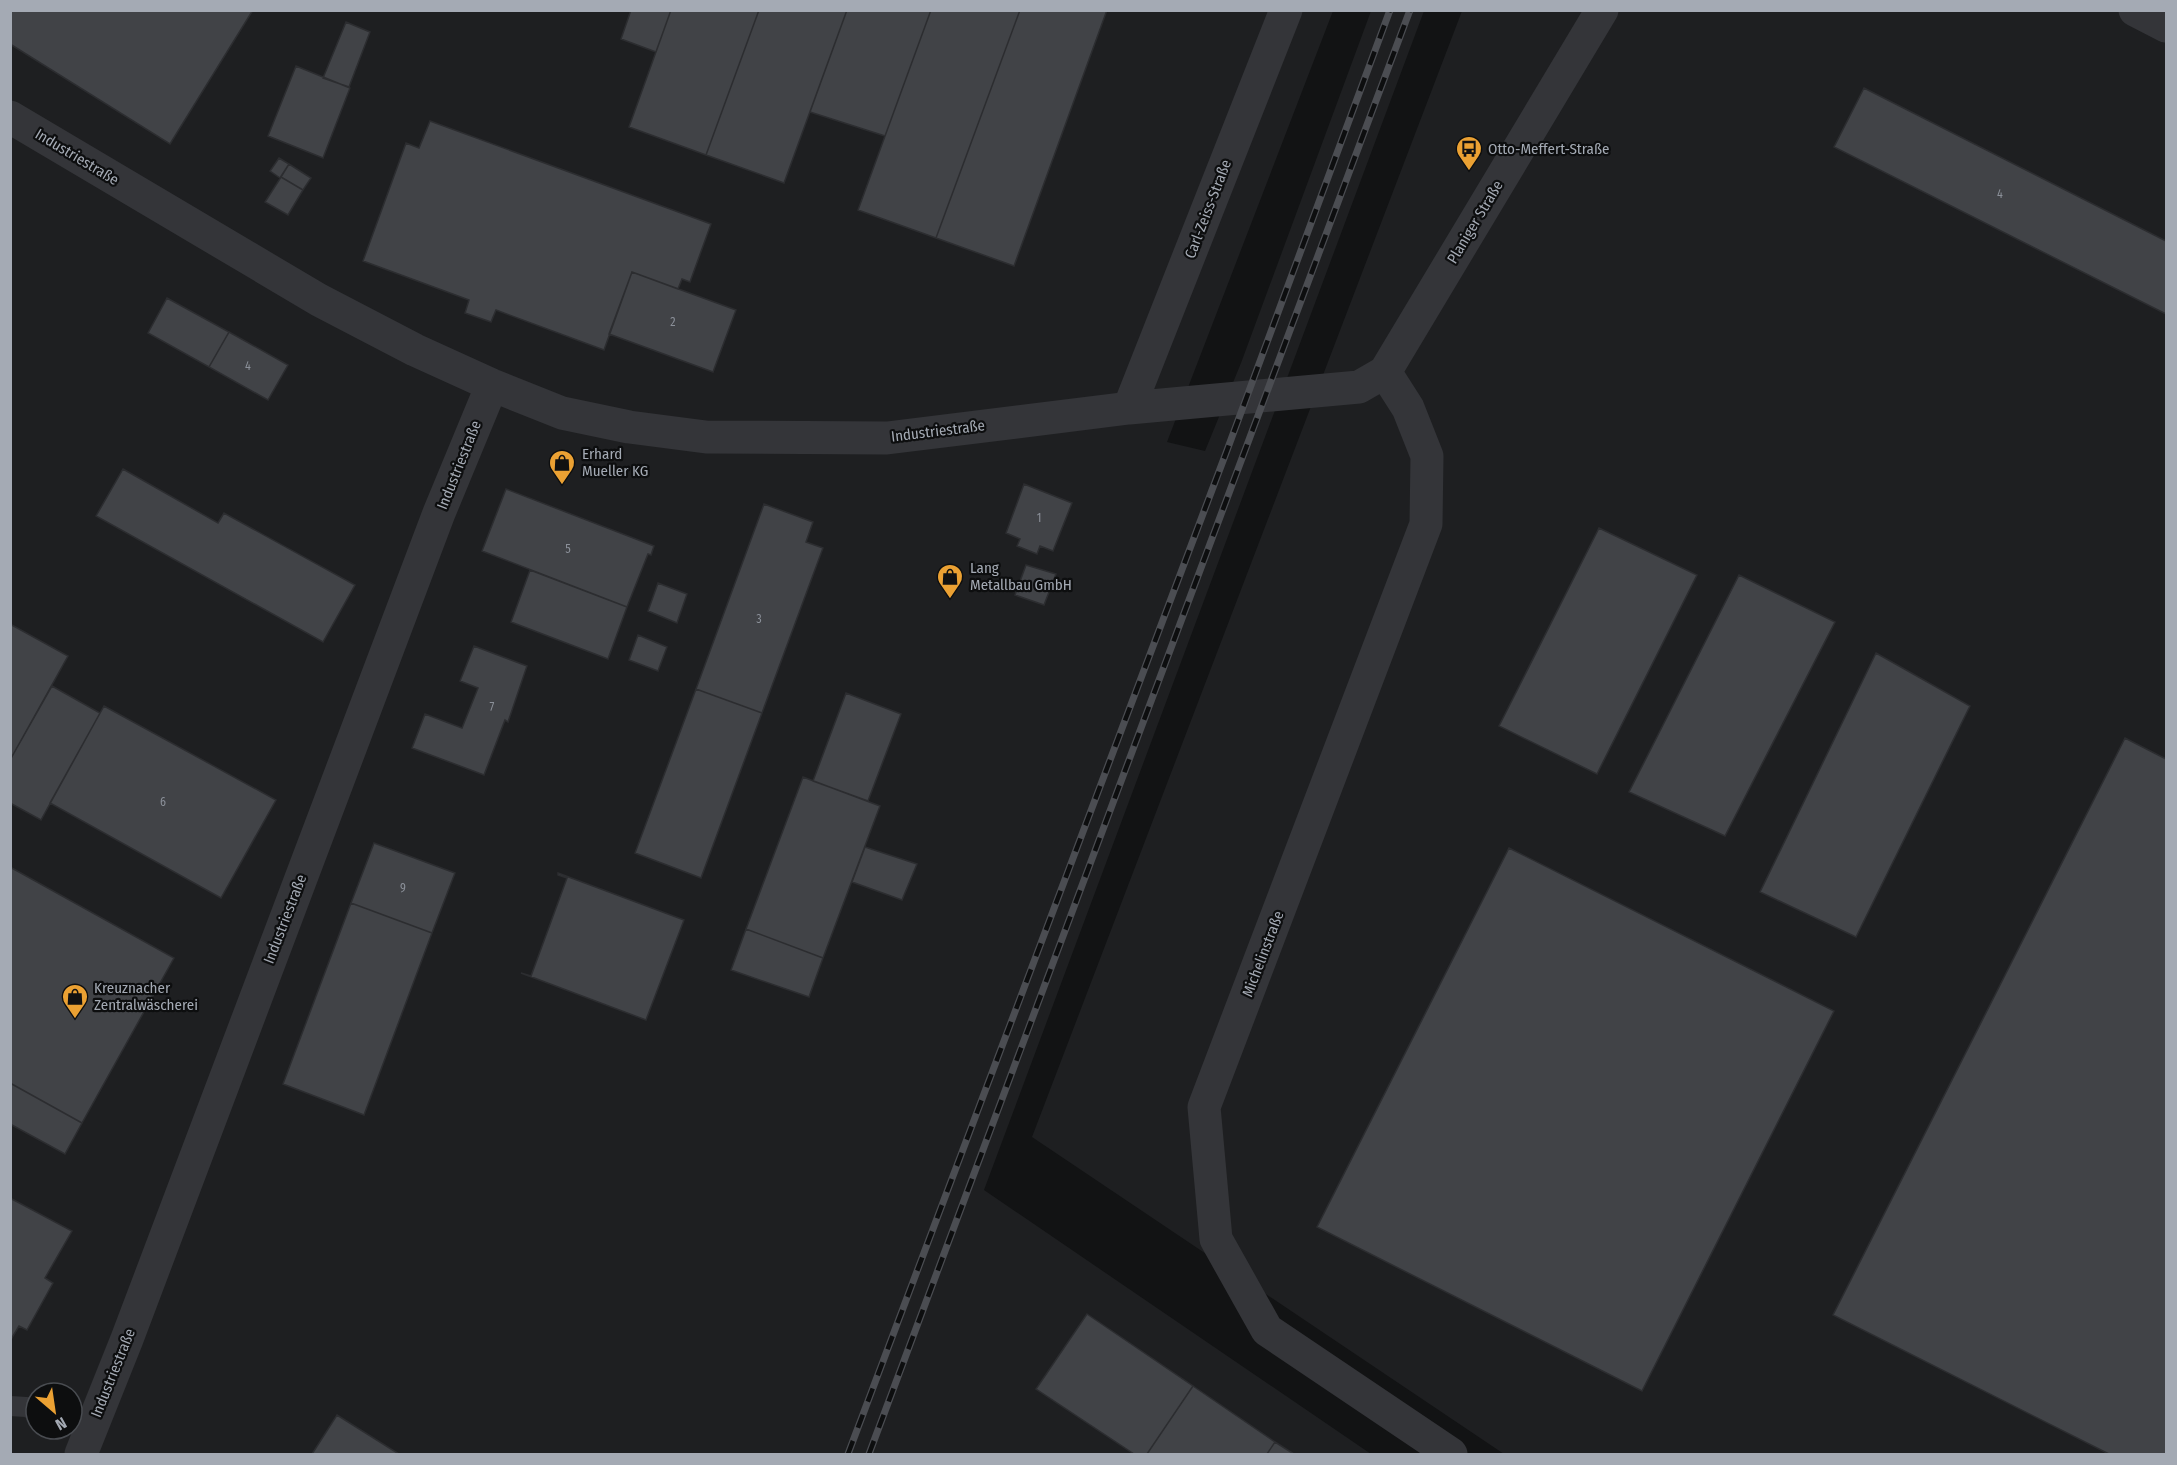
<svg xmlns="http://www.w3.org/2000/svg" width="2177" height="1465" font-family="'Fira Sans Condensed',sans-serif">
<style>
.built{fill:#1e1f21;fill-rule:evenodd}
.building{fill:#414347;stroke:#2c2d30;stroke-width:1.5}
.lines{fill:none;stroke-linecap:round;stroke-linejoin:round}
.service{stroke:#343539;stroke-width:20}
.minor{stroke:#343539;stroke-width:33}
.rail-casing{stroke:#4b4d52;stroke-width:7}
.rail{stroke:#0d0e0f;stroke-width:4.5;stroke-dasharray:14;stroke-linecap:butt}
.labels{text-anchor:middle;stroke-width:4.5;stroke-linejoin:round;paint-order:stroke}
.number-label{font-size:12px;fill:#8b9099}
.poi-label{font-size:15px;fill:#a4aab4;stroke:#0d0e0f;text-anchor:start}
.street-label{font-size:15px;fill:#a4aab4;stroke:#0d0e0f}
</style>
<rect width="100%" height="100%" fill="#121314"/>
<path class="built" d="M10,11H1333L1167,442L1205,451L1241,363L1371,11H1424L984,1190L1371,1454H11ZM36,1393H72V1429H36Z
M1462,11H2166V1454H1504L1032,1137Z"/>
<path class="building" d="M10,10H253L170,144L10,44Z
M631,10H671L656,52L621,39Z
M671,10H759L706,155L629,127Z
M759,10H847L784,183L706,155Z
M847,10H931L885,136L810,112Z
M931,10H1020L936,238L858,210Z
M1020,10H1107L1014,266L936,238Z
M346,22L370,32L349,87L323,78Z
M296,66L350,88L323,158L268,136Z
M1864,88L2166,241V314L1834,147Z
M430,121L711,224L690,282L682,279L678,289L632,272L604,350L496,310L491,322L465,313L469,300L363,261L406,143L419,148Z
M279,158L289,164L280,178L270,171Z
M289,164L311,178L303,190L281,177Z
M281,177L303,190L288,215L265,202Z
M632,272L736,310L713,372L609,334Z
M167,298L229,332L209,367L148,333Z
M229,332L288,365L268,400L209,367Z
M123,469L218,523L224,513L355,585L323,642L96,516Z
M1024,484L1072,503L1053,551L1040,546L1037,554L1017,546L1020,539L1006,533Z
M506,489L654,546L651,555L648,554L627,607L482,551Z
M764,504L813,522L806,542L823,548L762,713L696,689Z
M1599,528L1697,575L1597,774L1499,726Z
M1026,565L1056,574L1044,605L1015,595Z
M530,570L627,607L608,659L511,622Z
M1739,575L1835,622L1725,836L1629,792Z
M658,583L687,594L677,623L648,611Z
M10,624L68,656L10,760Z
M638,635L667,647L658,671L629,660Z
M474,646L527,666L508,722L505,720L484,775L412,748L425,714L462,728L478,688L460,681Z
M1876,653L1970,706L1856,937L1760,892Z
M52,686L100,713L41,820L10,803V760Z
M696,689L762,713L701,878L635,853Z
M846,693L901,714L868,801L813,781Z
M104,706L276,800L221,898L50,803Z
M2125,738L2166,759V1454H2109L1833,1315Z
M803,777L880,806L823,958L746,929Z
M374,843L455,873L432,933L351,903Z
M865,847L917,864L902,900L852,882Z
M1509,848L1834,1011L1642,1391L1317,1227Z
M10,867L174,958L82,1123L10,1083Z
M558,873L684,920L646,1020L521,973L531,976L567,878L558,875Z
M351,903L432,933L364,1115L283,1084Z
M746,929L823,958L809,997L731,970Z
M10,1083L82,1123L65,1154L10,1124Z
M10,1198L72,1231L45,1278L53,1283L27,1330L19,1326L10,1341Z
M1087,1314L1193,1386L1147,1454H1134L1036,1389Z
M1193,1386L1275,1442L1267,1454H1147Z
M337,1415L399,1454H312Z
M1275,1442L1294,1454H1267Z"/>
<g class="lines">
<path class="service" d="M10,1406L26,1407L36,1411"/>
<path class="minor" d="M2135,10L2166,26
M10,117L319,300L415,350L492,385L562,413L629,427L706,437L887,438L1129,408L1359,387L1385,372
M1385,372L1408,408L1427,456L1426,524L1204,1107L1216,1239L1267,1330L1451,1454
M1385,372L1602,10
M1129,408L1286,10
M81,1454L127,1339L439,513L492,385"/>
<defs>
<path id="rail" d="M848,1454L1226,453L1390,10
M869,1454L1410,10"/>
</defs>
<use href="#rail" class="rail-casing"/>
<use href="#rail" class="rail"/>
</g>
<defs>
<symbol id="bus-pin" viewBox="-11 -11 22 30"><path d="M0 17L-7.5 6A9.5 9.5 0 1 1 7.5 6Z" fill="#eba133" stroke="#0d0e0f"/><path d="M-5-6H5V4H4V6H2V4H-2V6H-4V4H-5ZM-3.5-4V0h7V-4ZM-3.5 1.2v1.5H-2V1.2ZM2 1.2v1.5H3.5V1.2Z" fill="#111"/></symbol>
<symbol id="shop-pin" viewBox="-11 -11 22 30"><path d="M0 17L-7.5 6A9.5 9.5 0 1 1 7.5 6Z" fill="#eba133" stroke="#0d0e0f"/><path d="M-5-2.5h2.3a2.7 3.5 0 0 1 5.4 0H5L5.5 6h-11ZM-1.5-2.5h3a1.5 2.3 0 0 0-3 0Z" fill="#111"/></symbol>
</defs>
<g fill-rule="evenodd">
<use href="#bus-pin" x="1454" y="134" width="30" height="40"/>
<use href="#shop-pin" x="547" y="448" width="30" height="40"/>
<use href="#shop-pin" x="935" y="562" width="30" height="40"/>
<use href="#shop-pin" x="60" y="982" width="30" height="40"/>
</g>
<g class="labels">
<g class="number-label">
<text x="2000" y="198">4</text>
<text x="673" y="326">2</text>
<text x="248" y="370">4</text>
<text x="1039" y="522">1</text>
<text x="568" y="553">5</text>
<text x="759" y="623">3</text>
<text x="492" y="711">7</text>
<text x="163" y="806">6</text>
<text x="403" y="892">9</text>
</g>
<g class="poi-label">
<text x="1488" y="154">Otto-Meffert-Straße</text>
<text x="582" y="459">Erhard<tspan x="582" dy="17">Mueller KG</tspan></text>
<text x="970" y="573">Lang<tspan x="970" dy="17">Metallbau GmbH</tspan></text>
<text x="94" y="993">Kreuznacher<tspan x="94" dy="17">Zentralwäscherei</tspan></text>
</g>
<g class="street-label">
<text transform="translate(77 157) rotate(31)" y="5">Industriestraße</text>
<text transform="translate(1208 209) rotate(-69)" y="5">Carl-Zeiss-Straße</text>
<text transform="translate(1475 222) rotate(-59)" y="5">Planiger Straße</text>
<text transform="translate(938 431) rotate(-7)" y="5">Industriestraße</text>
<text transform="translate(459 465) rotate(-68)" y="5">Industriestraße</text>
<text transform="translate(285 919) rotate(-69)" y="5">Industriestraße</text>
<text transform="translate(1263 954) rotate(-69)" y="5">Michelinstraße</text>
<text transform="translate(113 1373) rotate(-68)" y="5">Industriestraße</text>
</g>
</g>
<rect width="2177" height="1465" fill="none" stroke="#a4aab4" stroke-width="24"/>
<g transform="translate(54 1411) rotate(151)"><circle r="28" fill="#0d0e0f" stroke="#494c51" stroke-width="1.5"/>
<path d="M0-4.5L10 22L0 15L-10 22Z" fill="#eba133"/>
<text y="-9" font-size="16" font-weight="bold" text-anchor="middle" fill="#a4aab4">N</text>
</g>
</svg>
